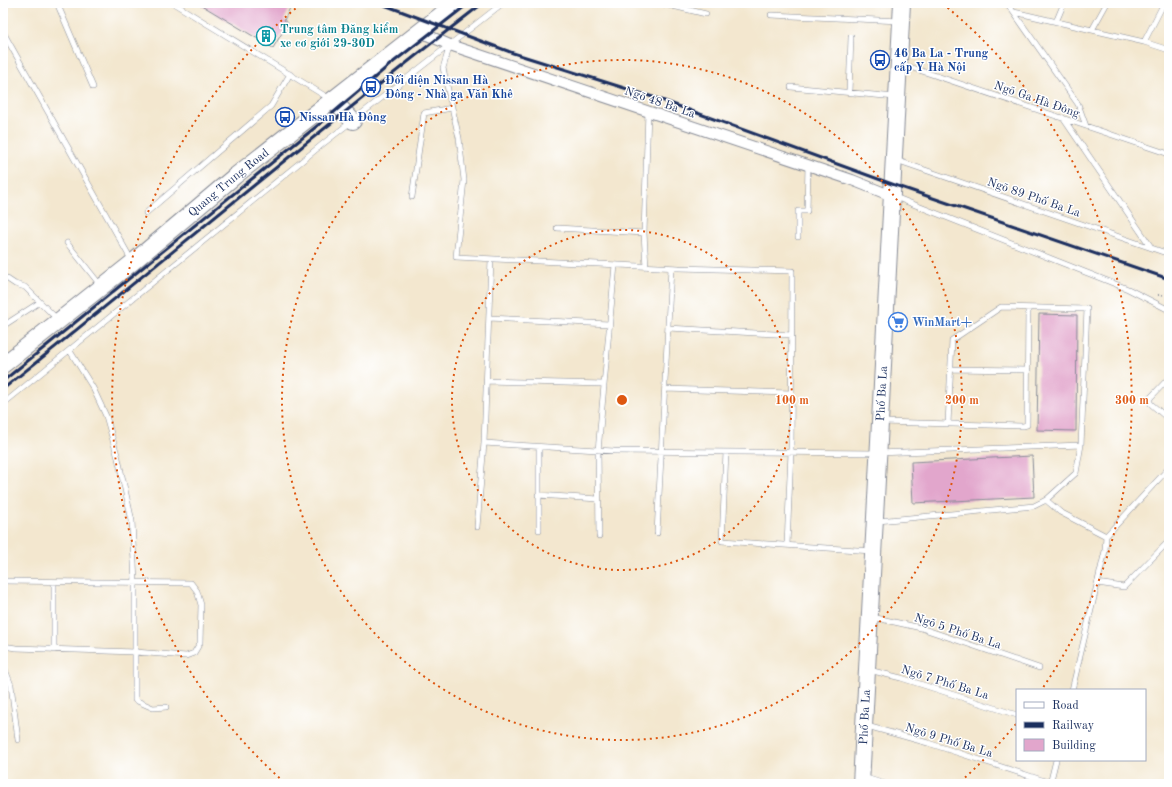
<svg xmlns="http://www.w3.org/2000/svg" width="1172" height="787" font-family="'Old Standard TT',serif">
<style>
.building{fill:#e2a6cc}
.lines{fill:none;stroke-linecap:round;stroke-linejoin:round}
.service-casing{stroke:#878b96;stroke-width:6}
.minor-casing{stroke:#878b96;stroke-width:12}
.trunk-casing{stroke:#878b96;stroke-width:18}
.path{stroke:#878b96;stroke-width:2;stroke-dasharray:1 3;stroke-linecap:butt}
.service{stroke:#fff;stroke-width:5}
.minor{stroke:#fff;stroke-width:10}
.trunk{stroke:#fff;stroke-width:16}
.rail{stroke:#1b2f5e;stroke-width:3}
.ring{fill:none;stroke:#de5710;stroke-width:2;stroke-dasharray:2 4}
.labels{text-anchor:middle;stroke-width:3;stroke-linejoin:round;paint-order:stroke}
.culture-label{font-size:12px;font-weight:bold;fill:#0d838f;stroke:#fff;text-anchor:start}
.transit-label{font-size:12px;font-weight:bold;fill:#164399;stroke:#fff;text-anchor:start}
.street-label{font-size:12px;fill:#1b2f5e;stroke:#fff}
.shop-label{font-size:12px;font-weight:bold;fill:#366cbe;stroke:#fff;text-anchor:start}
.centre{fill:#de5710;stroke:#fff;stroke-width:2}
.ring-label{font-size:12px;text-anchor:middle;font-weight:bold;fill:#de5710;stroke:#fff;stroke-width:3;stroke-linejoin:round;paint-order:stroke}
</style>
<rect width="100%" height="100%" fill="#fff"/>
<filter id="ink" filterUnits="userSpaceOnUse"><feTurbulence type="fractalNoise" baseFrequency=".025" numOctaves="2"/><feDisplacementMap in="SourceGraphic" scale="8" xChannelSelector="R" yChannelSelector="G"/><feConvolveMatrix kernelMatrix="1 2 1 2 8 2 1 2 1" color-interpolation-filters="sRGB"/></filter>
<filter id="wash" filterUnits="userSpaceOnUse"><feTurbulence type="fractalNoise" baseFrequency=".012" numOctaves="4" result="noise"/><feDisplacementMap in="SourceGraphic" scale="16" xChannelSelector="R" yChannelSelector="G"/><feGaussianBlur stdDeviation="0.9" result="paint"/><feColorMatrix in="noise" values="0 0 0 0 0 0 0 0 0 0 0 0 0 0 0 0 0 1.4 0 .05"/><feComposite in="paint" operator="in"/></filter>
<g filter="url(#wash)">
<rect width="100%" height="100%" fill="#f3e7cf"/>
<g id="blocks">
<path class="building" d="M198,3H284L291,6L284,20L288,23L273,48Z
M1039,314L1077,315L1076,431L1037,430Z
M1032,456L1034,497L913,503L911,462Z"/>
</g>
</g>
<g filter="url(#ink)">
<use href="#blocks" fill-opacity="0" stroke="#878b96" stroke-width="1"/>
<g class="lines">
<defs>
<path id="service" d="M57,3L93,87
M173,3L330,99
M660,3L706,14
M1007,3L1078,104L1086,126
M1014,12L1144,42L1169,50
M771,15L900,21
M1056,22L1064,3
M1092,30L1107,3
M3,32L132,261
M1144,42L1164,3
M450,45L443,68L459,138L464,180L456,257L679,268L792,271L791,452L787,545
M901,64L1169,154
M791,87L895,97
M849,92L851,37
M1063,118L1151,247
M896,160L1169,254
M412,197L424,113L452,108
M895,197L1128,289L1169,310
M146,213L271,106L290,74
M557,228L644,233L646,267
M644,233L648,111
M798,237V211H807L808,165
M67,243L101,286
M3,276L15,284L25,287L58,320
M489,318L609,324
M3,326L40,302
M668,328L792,335
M70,351L93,388L106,416L118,458L132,521L135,583V700L153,708L166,707
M950,369L1028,370
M486,381L604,384
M665,389L791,393
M3,404L324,143L503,3
M1166,417L1151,404L1149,400L1151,397L1169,378
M882,422L1023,426L1027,425L1028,308
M484,443L614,451L878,453L1081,445
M726,452L722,541L872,551
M538,495L598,499
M1046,500L1060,512L1106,536
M878,521L1034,506L1046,500L1076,473L1081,445L1087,309L1001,307L952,340L948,424
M477,527L484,443L491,259
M539,530V447
M657,533L671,268
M599,536L598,451L615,265
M3,581L191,583L197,591L201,605L200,643L194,653L186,656L135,652L16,648L3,646
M54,582V650
M1097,583L1124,587L1169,541
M872,617L921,628L1039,668
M3,664L11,685L18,740
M869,670L901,678L1017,715
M1072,690L1105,551L1106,536L1169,468
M867,726L928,743L1051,783
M863,777L885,784
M1050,784L1056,760"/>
<path id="minor" d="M420,32L450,45L852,180L892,196"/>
<g id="trunk">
<path d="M333,100L353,121"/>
<path id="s1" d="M3,365L133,262L235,176L456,3"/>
<path id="s2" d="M861,784L902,3"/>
</g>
</defs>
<use href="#service" class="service-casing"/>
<use href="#minor" class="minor-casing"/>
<use href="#trunk" class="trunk-casing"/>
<path class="path" d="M1158,295L1169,294"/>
<use href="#service" class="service"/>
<use href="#minor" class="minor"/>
<use href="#trunk" class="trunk"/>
<path class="rail" d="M379,3L513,53L656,98L892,184L1169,279
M3,381L333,113L387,67L469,3
M3,389C163,261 321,128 483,3"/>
</g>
</g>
<g class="ring">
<circle cx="622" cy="400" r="170"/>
<circle cx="622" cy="400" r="340"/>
<path d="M1016 724A510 510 0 0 1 960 782M284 782A510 510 0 0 1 301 4M943 4A510 510 0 0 1 1042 689"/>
</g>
<defs>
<symbol id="building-ring" viewBox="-11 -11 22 22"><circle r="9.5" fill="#fff" stroke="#0f9aa8" stroke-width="1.5"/><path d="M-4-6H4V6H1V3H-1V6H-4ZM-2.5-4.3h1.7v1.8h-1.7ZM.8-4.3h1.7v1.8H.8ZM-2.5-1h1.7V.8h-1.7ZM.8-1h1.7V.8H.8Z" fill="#0f9aa8"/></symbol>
<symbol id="bus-ring" viewBox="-11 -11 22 22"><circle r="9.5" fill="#fff" stroke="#1a4fb4" stroke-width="1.5"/><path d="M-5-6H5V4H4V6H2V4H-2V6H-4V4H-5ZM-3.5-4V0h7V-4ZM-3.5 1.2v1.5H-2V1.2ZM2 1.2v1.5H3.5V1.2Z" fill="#1a4fb4"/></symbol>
<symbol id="supermarket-ring" viewBox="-11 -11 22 22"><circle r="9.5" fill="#fff" stroke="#3f7fe0" stroke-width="1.5"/><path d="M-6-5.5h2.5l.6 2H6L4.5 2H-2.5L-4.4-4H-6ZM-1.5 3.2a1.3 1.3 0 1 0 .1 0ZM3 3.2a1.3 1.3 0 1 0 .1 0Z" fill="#3f7fe0"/></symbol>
</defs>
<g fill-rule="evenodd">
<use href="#building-ring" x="255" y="25" width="22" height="22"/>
<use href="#bus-ring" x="869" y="49" width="22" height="22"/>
<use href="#bus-ring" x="360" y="76" width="22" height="22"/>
<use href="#bus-ring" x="274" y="106" width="22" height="22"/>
<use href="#supermarket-ring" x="887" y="311" width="22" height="22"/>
</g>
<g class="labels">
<g class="culture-label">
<text x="280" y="33">Trung tâm Đăng kiểm<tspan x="280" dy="14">xe cơ giới 29-30D</tspan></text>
</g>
<g class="transit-label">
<text x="894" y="57">46 Ba La - Trung<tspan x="894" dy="14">cấp Y Hà Nội</tspan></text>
<text x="385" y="84">Đối diện Nissan Hà<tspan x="385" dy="14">Đông - Nhà ga Văn Khê</tspan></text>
<text x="299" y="121">Nissan Hà Đông</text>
</g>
<g class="street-label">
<text transform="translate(1037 99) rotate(19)" y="4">Ngõ Ga Hà Đông</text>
<text transform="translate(660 102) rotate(19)" y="4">Ngõ 48 Ba La</text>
<text dy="4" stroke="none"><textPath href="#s1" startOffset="290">Quang Trung Road</textPath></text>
<text transform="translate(1034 197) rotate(19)" y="4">Ngõ 89 Phố Ba La</text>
<text dy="4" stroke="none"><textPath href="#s2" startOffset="391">Phố Ba La</textPath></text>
<text transform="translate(958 631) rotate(18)" y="4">Ngõ 5 Phố Ba La</text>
<text transform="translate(945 682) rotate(17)" y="4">Ngõ 7 Phố Ba La</text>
<text dy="4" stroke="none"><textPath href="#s2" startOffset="67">Phố Ba La</textPath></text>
<text transform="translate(949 740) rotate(17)" y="4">Ngõ 9 Phố Ba La</text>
</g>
<g class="shop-label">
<text x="912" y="326">WinMart+</text>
</g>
</g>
<circle cx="622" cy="400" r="6" class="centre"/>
<g class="ring-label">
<text x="792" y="404">100 m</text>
<text x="962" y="404">200 m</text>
<text x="1132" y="404">300 m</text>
</g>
<rect width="1172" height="787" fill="none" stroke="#fff" stroke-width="16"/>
<rect x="1016" y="689" width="130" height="72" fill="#ffffff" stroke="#a4acbf"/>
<rect x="1024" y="702" width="20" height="6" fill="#ffffff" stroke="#a4acbf"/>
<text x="1052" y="709" font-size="12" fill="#1b2f5e">Road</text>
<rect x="1024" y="722" width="20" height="6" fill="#1b2f5e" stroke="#a4acbf"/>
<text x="1052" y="729" font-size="12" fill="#1b2f5e">Railway</text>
<rect x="1024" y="739" width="20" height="12" fill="#e2a6cc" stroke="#a4acbf"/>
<text x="1052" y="749" font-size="12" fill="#1b2f5e">Building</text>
</svg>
